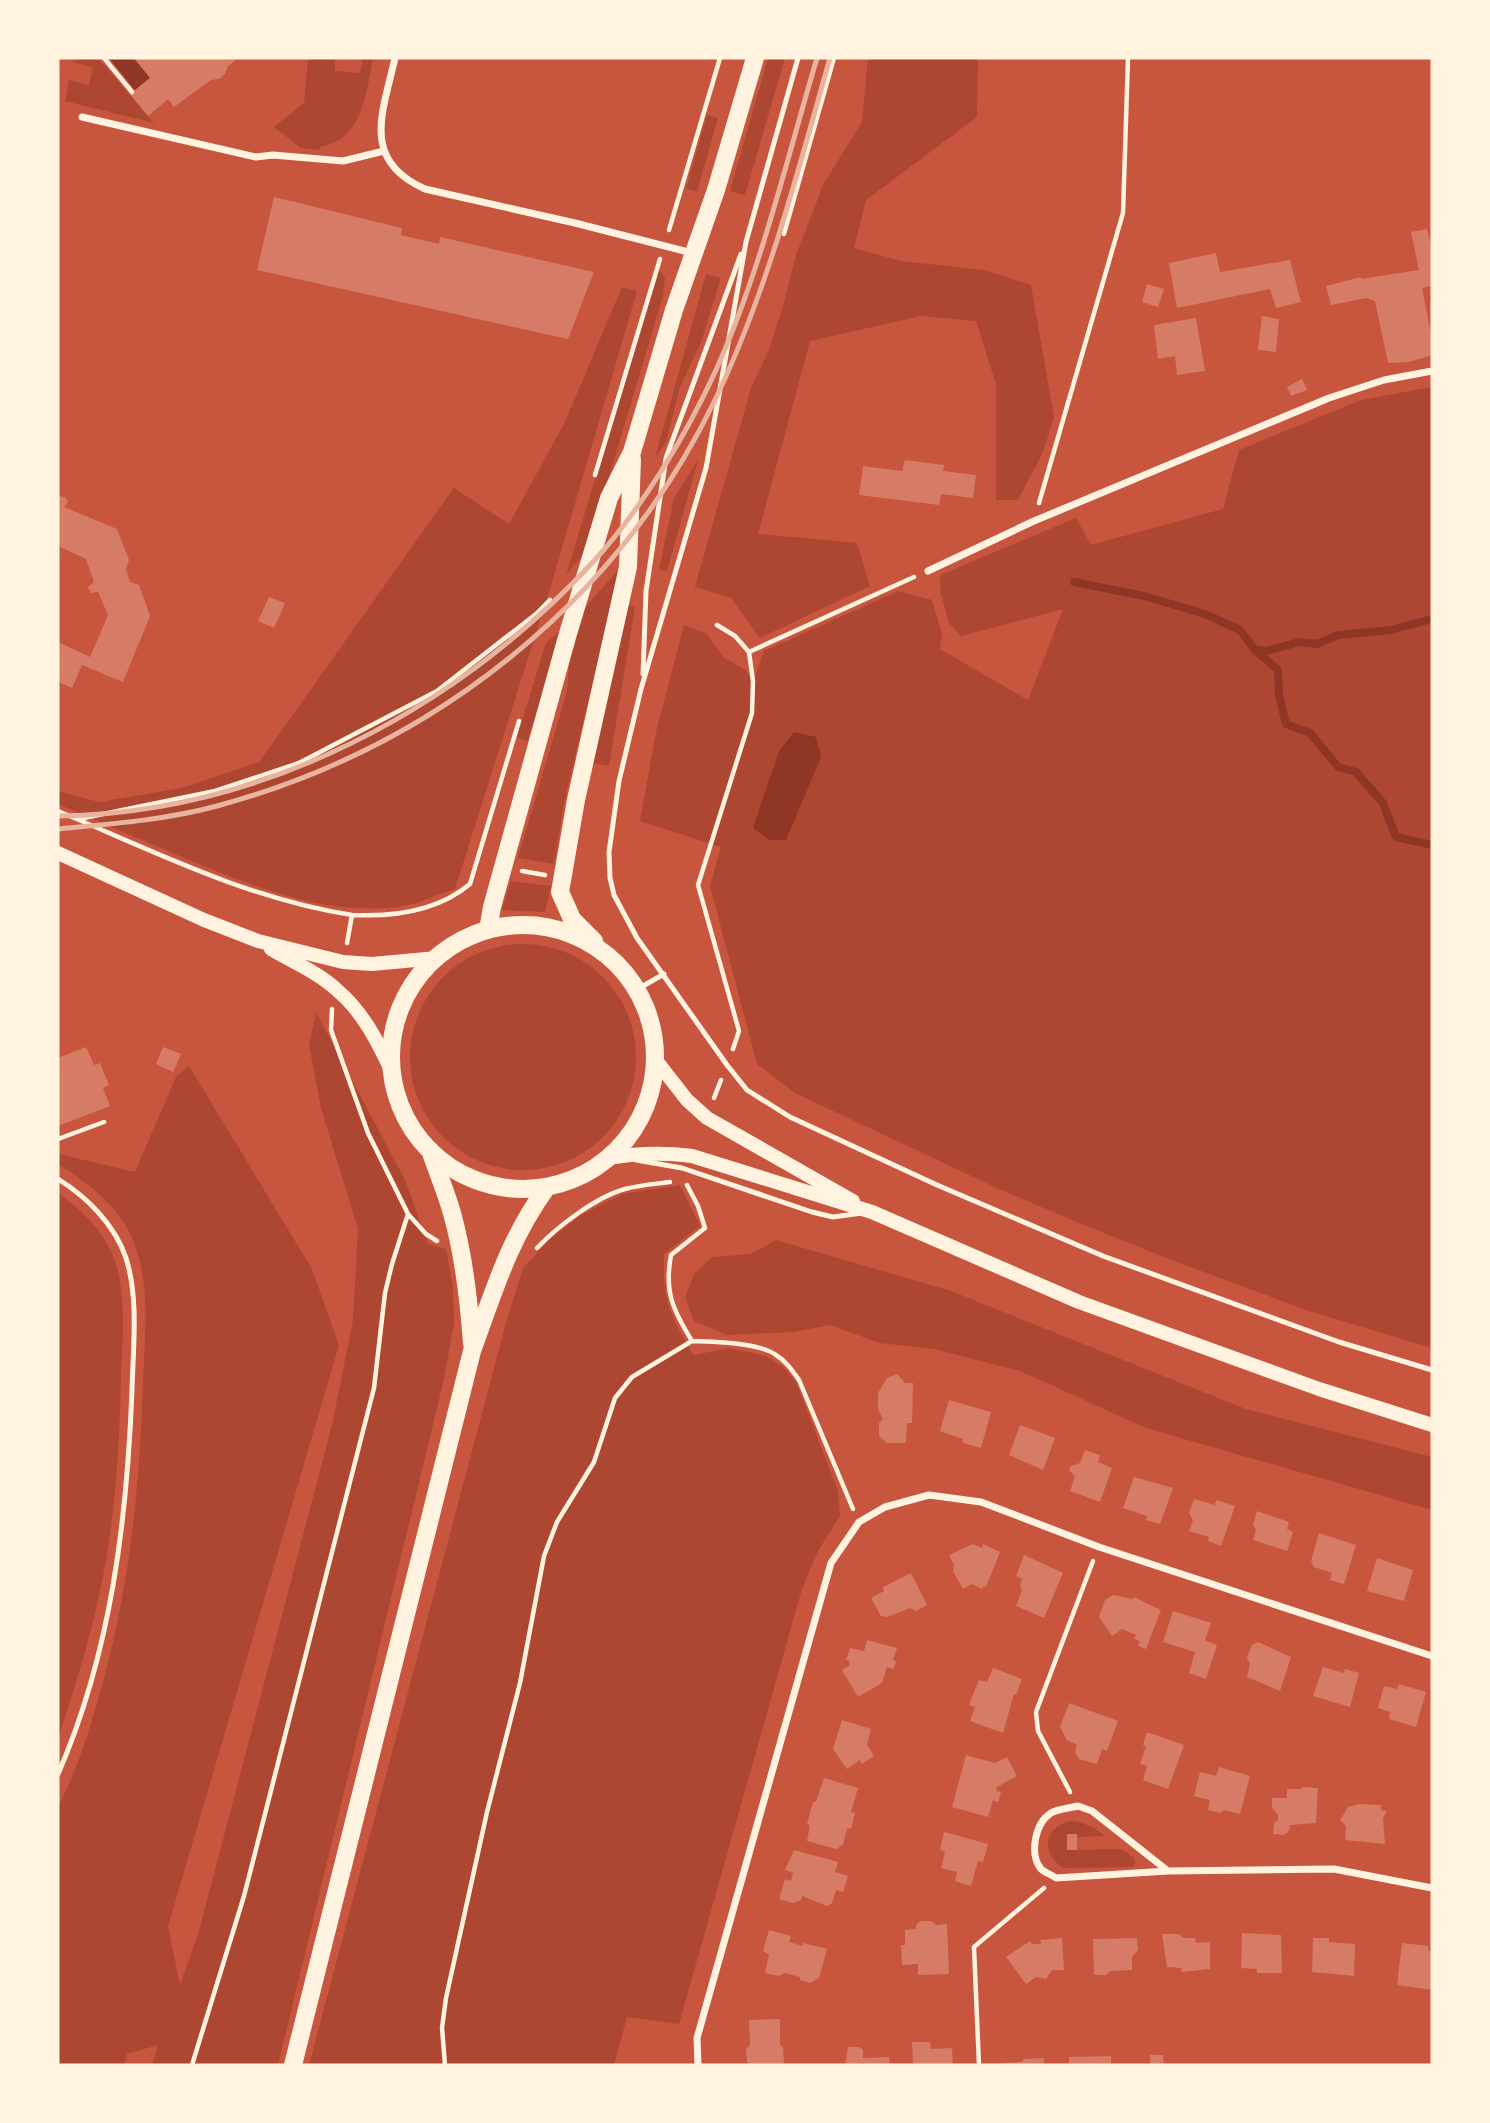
<svg xmlns="http://www.w3.org/2000/svg" width="1490" height="2123" font-family="'Libre Baskerville',serif">
<style>
.green{fill:#ae4732}
.water{fill:#8f3625}
.lines{fill:none;stroke-linecap:round;stroke-linejoin:round}
.stream{stroke:#8f3625;stroke-width:8}
.building{fill:#d67c66}
.path{stroke:#fff3e0;stroke-width:4.5}
.service{stroke:#fff3e0;stroke-width:5}
.minor{stroke:#fff3e0;stroke-width:7}
.secondary{stroke:#fff3e0;stroke-width:14}
.primary{stroke:#fff3e0;stroke-width:18}
.rail{stroke:#e9b49f;stroke-width:5}
</style>
<rect width="100%" height="100%" fill="#c8553d"/>
<path class="green" d="M79,58H98L154,123L65,101L69,80L89,85L93,68L73,62Z
M308,58H335V71L360,73L363,58H373C366,93 363,140 320,147V150L301,148L274,127L304,103Z
M768,58H785L745,195L730,191Z
M868,58H978L977,117L866,200L854,248L901,261L984,270L1031,285L1054,417L1043,452L1018,500H996V384L976,321L921,316L810,341L758,534L857,543L870,586L760,638L731,598L695,587L751,388L769,350L783,306L796,255L824,183L862,122Z
M707,115L718,118L697,192L686,188Z
M659,269L665,278L663,296L587,550L566,575Z
M706,274L721,278L701,342L680,387L666,442L655,458Z
M622,287L637,291L552,582L455,889C438,894 421,903 404,906C333,917 266,891 201,865C153,845 105,824 58,804V791L99,802L182,788L259,762L454,488L509,524L565,422Z
M1432,387V1348L1309,1311L1174,1261L1084,1225L999,1189L795,1093L757,1064L710,886L721,847L640,821L656,732L684,625L707,634L724,658L746,670L753,682L764,651L898,591L932,600L942,634L940,649L1028,700L1063,609L961,636L949,623L941,594L940,575L1076,518L1091,545L1223,509L1239,450L1361,400Z
M698,460L667,571L659,570L674,498Z
M620,568L564,803L554,864L518,858L567,691L571,643L584,609Z
M626,604L635,607L609,766L592,763Z
M564,628L527,741L517,737L546,643Z
M511,881L551,886L545,912L502,910Z
M410 1057a113 113 0 1 1 226 0a113 113 0 1 1-226 0Z
M316,1012L405,1180L428,1244L446,1249L453,1286L454,1323L444,1379L278,2065H152L158,2045L127,2054L124,2065H58V1806C75,1775 86,1741 96,1707C128,1600 140,1492 143,1381C145,1335 151,1281 132,1238C118,1206 87,1182 58,1164V1154L135,1172L176,1077L189,1066L312,1269L339,1345L168,1926L180,1985L199,1931L332,1425L353,1320L358,1229L321,1108L309,1045Z
M680,1185L700,1226L664,1254C662,1299 670,1317 694,1355L729,1348L766,1356L782,1366L796,1382L838,1491L840,1516L818,1551L802,1589L679,2024L627,2017L614,2065H309L506,1323L523,1268L552,1237L583,1214L622,1194Z
M58,1193C79,1208 100,1227 111,1251C127,1287 123,1334 121,1372C120,1431 117,1490 108,1548C98,1613 79,1676 58,1738Z
M776,1240L951,1291L1246,1409L1432,1457V1510L1146,1428L1020,1371L934,1349L880,1343L830,1325L794,1332L727,1335L694,1321L685,1297L694,1274L713,1257L751,1254Z
M1068,1821C1082,1821 1094,1827 1105,1836L1077,1837L1076,1834H1067L1068,1850L1121,1849L1134,1858L1135,1864L1132,1867L1063,1868C1042,1853 1042,1831 1068,1821Z"/>
<path class="water" d="M109,58H134L150,78L135,90Z
M794,732L816,737L821,757L786,840H769L753,828L779,751Z"/>
<g class="lines">
<path class="stream" d="M1074,582L1144,596L1205,614L1240,630L1254,649L1278,670L1279,695L1286,724L1310,733L1338,767L1356,772L1383,803L1396,837L1432,845
M1254,649L1267,651L1299,642L1317,644L1338,635L1391,630L1432,619"/>
</g>
<path class="building" d="M134,58H238L228,66L225,74L219,79L211,80L174,107L168,99L148,116L130,94L150,78Z
M274,197L402,228L401,235L439,244L440,237L594,272L568,339L257,270Z
M1427,229L1432,249V286L1422,288L1432,339V355L1409,362L1388,363L1375,301L1366,298L1331,305L1326,286L1361,277V279L1419,270L1411,232Z
M1216,253L1220,272L1290,260L1301,302L1276,308L1270,289L1177,308L1169,263Z
M1147,284L1164,289L1158,307L1142,302Z
M1262,316L1279,319L1276,352L1258,350Z
M1196,318L1205,371L1177,375L1175,356L1158,359L1154,325Z
M1302,379L1307,390L1291,396L1287,387Z
M905,460L944,465L943,471L976,475L973,498L941,494L939,505L859,495L863,466L902,471Z
M58,495L66,498L68,502L64,507L117,529L129,560L126,569L130,582L139,585L150,616L123,682L82,665L72,688L58,682V642L90,657L108,615L98,592L91,593L88,587L94,582L86,559L58,546Z
M269,597L285,603L274,628L258,621Z
M86,1047L94,1065L100,1063L109,1085L103,1088L110,1106L58,1126V1058Z
M163,1047L181,1054L173,1072L156,1064Z
M897,1374L905,1383H913L912,1423H907L906,1443H887L879,1436V1423L883,1419L878,1409V1393L887,1378Z
M949,1400L991,1412L981,1448L963,1443V1439L940,1431Z
M1020,1425L1055,1438L1043,1470L1009,1455Z
M1085,1450L1100,1455L1098,1462L1112,1468L1100,1502L1070,1491L1075,1477L1069,1470L1071,1466L1080,1463Z
M1134,1477L1173,1488L1160,1524L1146,1520L1147,1516L1123,1508Z
M1194,1499L1215,1505L1216,1500L1235,1506L1221,1546L1208,1541L1209,1537L1189,1531L1193,1520L1189,1513Z
M1257,1511L1289,1522L1287,1529L1293,1532L1287,1551L1253,1540L1256,1530L1253,1525Z
M1319,1533L1356,1545L1344,1584L1330,1580L1332,1573L1314,1567L1311,1561Z
M973,1544L982,1548L983,1544L1000,1552L986,1587L984,1586L982,1589L972,1584L963,1589L953,1571L954,1565L949,1555Z
M1024,1555L1063,1573L1044,1618L1016,1606L1022,1590L1020,1586L1022,1579L1016,1576Z
M1377,1558L1413,1570L1404,1601L1367,1591Z
M911,1573L927,1605L916,1611L910,1608L887,1617L881,1616L871,1598L884,1591L883,1587Z
M1113,1595L1133,1599L1134,1597L1161,1610L1146,1649L1138,1646L1140,1641L1134,1639L1136,1635L1122,1629L1112,1636L1099,1617L1105,1600Z
M1173,1611L1211,1623L1205,1640L1217,1645L1206,1679L1189,1673L1195,1652L1163,1642Z
M867,1640L897,1648L893,1660L896,1661L894,1669L887,1667L882,1683L858,1697L842,1670L849,1666L850,1661L846,1660L850,1648L864,1651Z
M1258,1642L1291,1657L1280,1691L1247,1677L1250,1664L1247,1658L1252,1645Z
M1323,1667L1344,1673L1345,1669L1359,1673L1350,1707L1313,1696Z
M993,1668L1022,1679L1016,1695L1014,1694L1003,1733L970,1721L975,1707L969,1705L979,1680L987,1682Z
M1399,1684L1426,1692L1416,1727L1389,1719L1390,1712L1378,1708L1384,1686L1397,1689Z
M1069,1703L1118,1721L1107,1751L1102,1749L1097,1764L1079,1759L1075,1752L1077,1745L1067,1740L1060,1727Z
M842,1720L871,1729L867,1745L874,1756L862,1764L860,1760L847,1769L833,1749Z
M1147,1732L1184,1745L1168,1789L1143,1780L1147,1766L1140,1764L1146,1747L1143,1745Z
M966,1755L995,1763L1007,1757L1017,1776L997,1787L996,1791L1001,1792L998,1802L993,1800L988,1817L952,1807Z
M1219,1767L1250,1776L1240,1814L1224,1810L1220,1813L1208,1810L1210,1800L1194,1796L1200,1772L1216,1776Z
M824,1778L858,1788L851,1812L855,1813L851,1829L847,1828L843,1845L836,1849L807,1841L810,1825L807,1824L813,1802H816Z
M1302,1787L1318,1788L1316,1823L1290,1825L1289,1831L1284,1835L1273,1834L1274,1823L1278,1820V1815L1272,1808V1798H1287V1789H1302Z
M1358,1804L1381,1805V1810L1387,1811L1383,1818L1385,1844L1345,1840L1346,1826L1340,1820L1348,1807Z
M944,1832L988,1844L983,1862L978,1861L971,1886L955,1881L957,1872L941,1868L945,1852L940,1850Z
M1067,1834H1077V1850H1067Z
M794,1850L838,1862L835,1872L848,1876L843,1892L836,1890L832,1903L827,1906L802,1896L801,1900L793,1903L779,1899L785,1879L791,1881L793,1873L785,1870Z
M920,1921H931L936,1925L947,1924L949,1974L918,1975V1964L902,1965L901,1945H905V1930L916,1929V1925Z
M769,1930L791,1936L789,1942L803,1946V1943L827,1949L819,1978L810,1983L800,1980V1977L785,1973L779,1976L765,1973L769,1954L763,1951Z
M1242,1933L1281,1935L1282,1973H1257V1969L1241,1968Z
M1162,1934H1179L1184,1938H1195L1196,1943L1210,1942V1969L1182,1972L1181,1968L1167,1967Z
M1062,1938L1064,1970H1052L1046,1979L1036,1977L1026,1984L1006,1957L1030,1941L1032,1944H1041L1040,1940Z
M1137,1938L1138,1950L1132,1957V1970L1110,1971L1106,1975H1094L1093,1939Z
M1313,1938H1329V1942L1355,1944L1354,1976L1312,1972Z
M1402,1943L1429,1946L1428,1951H1432V1990L1397,1985Z
M780,2019V2045L783,2047L784,2064L750,2065L747,2062L746,2049L750,2045L749,2020Z
M912,2042H930L931,2049L952,2048L953,2065H913Z
M848,2047H859L863,2050V2058L889,2057L890,2065H845Z
M1150,2055H1163L1164,2065H1150Z
M1111,2056V2065H1069V2057Z
M1044,2058V2065H1001V2063L1022,2062L1024,2059Z"/>
<g class="lines">
<path class="path" d="M104,58L132,92
M669,230L720,58
M784,234L834,58
M595,475L660,259
M1039,503L1123,213L1128,58
M717,625L735,636L749,652L753,681L752,713L698,885L739,1031L733,1049
M749,652L914,577
M58,811C153,851 248,899 352,915L347,943
M79,819L215,791L299,763L437,691L536,614L550,600
M522,871L545,875
M352,915C393,917 438,911 470,884L519,721
M332,1009L331,1030L368,1133L408,1214L426,1234L437,1241
M714,1098L721,1080
M58,1139L104,1122
M687,1185L698,1206L705,1228L671,1255C664,1292 673,1310 692,1341C714,1342 758,1342 776,1355C786,1361 792,1370 799,1380L853,1509
M537,1248C558,1226 596,1197 625,1189C640,1185 655,1184 670,1182
M1070,1792L1038,1731L1036,1712L1093,1561
M192,2065L244,1896L374,1388L385,1293L392,1264L408,1214
M445,2065L442,2028L446,1998L487,1812L520,1683L544,1556L557,1522L594,1462L615,1398L632,1377L692,1341
M979,2065L974,1947L1044,1888"/>
<path class="service" d="M798,58L746,242L706,468L641,689L619,781L609,852L610,878L614,895L637,938L727,1065L747,1090L790,1117L937,1185L1103,1256L1339,1342L1432,1370
M643,674L646,591L666,458L741,254
M636,990L664,974
M636,1160L682,1168L812,1212L833,1217L862,1213
M58,1179C87,1197 115,1225 126,1258C139,1299 133,1348 132,1390C127,1520 111,1653 58,1774"/>
<path class="minor" d="M395,58C383,112 360,160 425,189L575,223L692,253
M82,117L256,157L273,155L343,161L384,151
M928,571L1034,521L1329,398L1384,380L1432,371
M1078,1806L1092,1811L1168,1871L1056,1878C1052,1875 1044,1872 1041,1869C1029,1854 1035,1823 1051,1813C1058,1809 1069,1808 1078,1806Z
M1168,1871L1334,1869L1432,1888
M698,2065L697,2038L831,1563L859,1522L885,1507L929,1495L981,1502L1099,1547L1432,1656"/>
<path class="secondary" d="M58,853L204,920L258,941L343,962L372,964L437,958
M271,949C293,962 319,973 337,990C363,1012 378,1042 392,1072
M655,1059L687,1100L707,1118L853,1201
M608,1158C637,1153 663,1152 692,1156L872,1212L1079,1302L1319,1389L1432,1425"/>
<path class="primary" d="M391 1057a132 132 0 1 1 264 0a132 132 0 1 1-264 0Z
M488,930L492,907L567,637L609,498L632,452L674,310L716,190L755,58
M594,941L572,919L560,892L576,800L628,567L632,459
M430,1150C437,1171 446,1192 452,1213C464,1256 469,1300 472,1344
M293,2065L472,1351C494,1291 509,1239 547,1187"/>
<path class="rail" d="M58,816C263,813 456,710 593,562C641,510 687,434 716,370C761,270 786,162 817,58
M58,829C111,824 165,820 217,806C432,748 616,604 714,402C767,293 797,174 830,58"/>
</g>
<rect width="1490" height="2123" fill="none" stroke="#fff3e0" stroke-width="119"/>
</svg>
